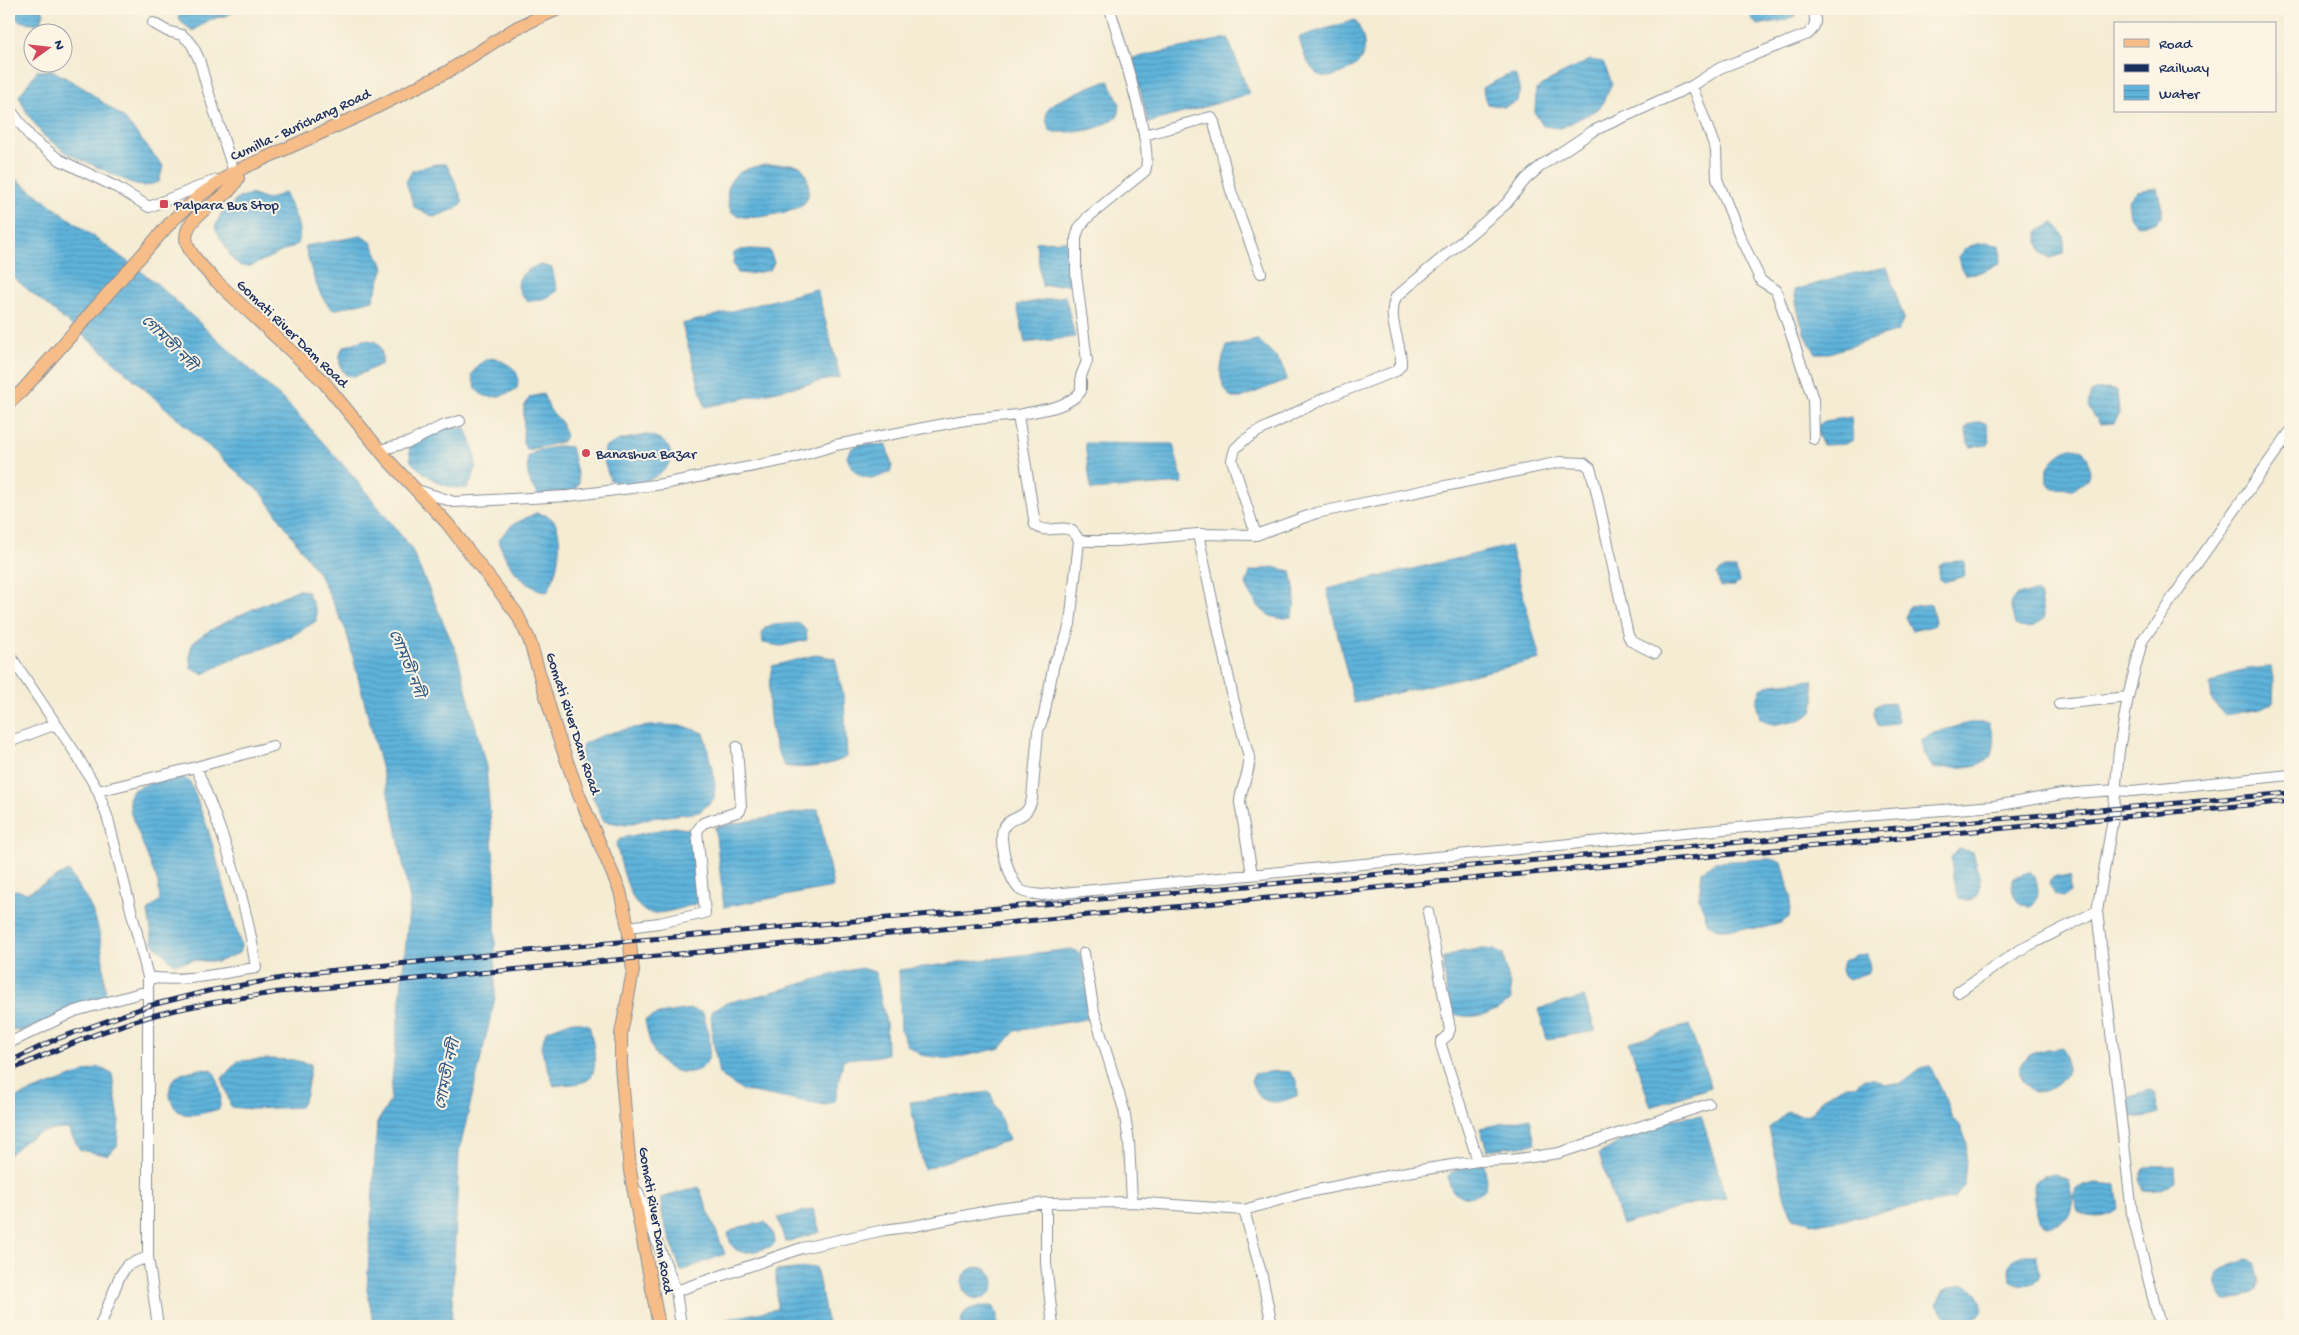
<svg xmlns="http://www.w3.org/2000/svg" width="2299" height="1335" font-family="'Gochi Hand','Noto Sans Bengali',sans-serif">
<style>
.water{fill:url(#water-rules);stroke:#3d729c}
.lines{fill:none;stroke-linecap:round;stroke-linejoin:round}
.minor-casing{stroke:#888e98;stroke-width:12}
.major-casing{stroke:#888e98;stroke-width:14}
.minor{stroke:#fff;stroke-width:10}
.major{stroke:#f7bd88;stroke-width:12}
.rail-casing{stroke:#1b2f5e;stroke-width:5}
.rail{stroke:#fcf5e5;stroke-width:3;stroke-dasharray:9;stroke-linecap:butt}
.poi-dot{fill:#d1495b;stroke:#fcf5e5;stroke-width:2}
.labels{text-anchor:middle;stroke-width:4;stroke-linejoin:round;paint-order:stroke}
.street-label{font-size:15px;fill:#1b2f5e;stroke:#fcf5e5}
.poi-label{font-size:15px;fill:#1b2f5e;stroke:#fcf5e5;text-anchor:start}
.water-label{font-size:16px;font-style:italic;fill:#2f5784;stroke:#fcf5e5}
</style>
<defs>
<pattern id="water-rules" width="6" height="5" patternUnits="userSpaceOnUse" patternTransform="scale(1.25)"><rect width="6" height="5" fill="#5fb4db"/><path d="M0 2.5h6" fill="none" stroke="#4e93b5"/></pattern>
</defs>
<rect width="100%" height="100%" fill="#fcf5e5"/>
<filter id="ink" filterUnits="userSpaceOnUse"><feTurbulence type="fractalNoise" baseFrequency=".02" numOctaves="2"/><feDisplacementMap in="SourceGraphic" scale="10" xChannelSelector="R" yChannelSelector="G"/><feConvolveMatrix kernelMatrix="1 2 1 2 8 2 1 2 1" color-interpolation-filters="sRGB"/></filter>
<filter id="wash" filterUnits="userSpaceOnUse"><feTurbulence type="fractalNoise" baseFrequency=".0096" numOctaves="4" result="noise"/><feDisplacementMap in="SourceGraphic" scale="20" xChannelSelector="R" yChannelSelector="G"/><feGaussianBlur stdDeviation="1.12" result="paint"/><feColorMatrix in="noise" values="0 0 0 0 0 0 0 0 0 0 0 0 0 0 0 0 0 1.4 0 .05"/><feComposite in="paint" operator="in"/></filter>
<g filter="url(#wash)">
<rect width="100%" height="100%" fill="#f4ecd3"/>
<path class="water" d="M9,9H42L44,13L41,21L36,24L20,21L9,15Z
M176,9H239L228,15L209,20L193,31L181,22Z
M1749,9H1796L1795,16L1785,20L1758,25L1752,20Z
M1355,20C1369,42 1369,63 1342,73C1336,75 1329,78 1322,76C1309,72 1301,48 1299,37Z
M1228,38L1249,94L1148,123L1133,58Z
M1590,60L1603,62L1612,83L1600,108L1561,128L1543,126L1535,113L1536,90L1550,80Z
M52,70L85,89L124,118L163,166L159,182L145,186L132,183L67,153L43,135L27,113L19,96L37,71Z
M1510,74L1515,75C1519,84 1521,91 1518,101L1504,107L1487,104L1482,88Z
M1109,81L1120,104L1118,116C1095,133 1078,132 1051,132C1038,108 1053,103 1072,95C1084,89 1096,83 1109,81Z
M435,164H446L454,179L463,202L455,209L434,217L414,207L406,182L412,171Z
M782,164C787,164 794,164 798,165C808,170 813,195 804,203C796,212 757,219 745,217C740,217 735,214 731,212C717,171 749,165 782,164Z
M9,174L155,282L290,406L355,478L411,548L457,654L486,767L495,875V998L459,1152L451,1326H374L367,1290L377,1123L390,1101L410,901L395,821L346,630L320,576L264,496L100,349L9,274Z
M2157,188L2162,209V217L2155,223L2137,225L2130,217L2128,201L2137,191Z
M284,193C292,208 303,227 298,244L251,266H241L233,260L215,228L222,212L239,198L250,194L267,200Z
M2054,223C2064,231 2065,242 2064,254L2050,258L2042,253L2038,243V231Z
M361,236L371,242L384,267L373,300L333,310C316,296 311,267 305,246Z
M1066,241L1069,284L1042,286L1036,242Z
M1986,243L1999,245L2001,257L1999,264L1978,273L1965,274L1961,269L1958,257C1965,246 1973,244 1986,243Z
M751,249L769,250L774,262L770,270L749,274L738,273L733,264L734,253L740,250Z
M541,265L552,268L557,291C548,298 540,301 527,301C509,285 521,269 541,265Z
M1887,267L1904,319L1898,331L1829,353H1816C1802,334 1798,313 1794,290L1851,274Z
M817,289L840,377L705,407L682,324Z
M1065,296L1075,337L1025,343L1017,305Z
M363,340L375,341C383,348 382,354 382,364L356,376L346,375C338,366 338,357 343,347Z
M1258,340C1271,352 1285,362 1286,380L1241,398H1232C1216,382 1220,364 1227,346Z
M496,358C511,367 521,368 517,388C507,396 483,403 476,388C474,384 473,379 472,375C478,364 483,359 496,358Z
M2108,389L2117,391L2119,414L2114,423L2100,424L2088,407L2090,394L2097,390Z
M543,394L550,410L560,420L566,436L562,442L527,450L523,443L524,407L530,397Z
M1851,417L1853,440L1845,444L1823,445L1818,435L1817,426L1825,421Z
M1978,422L1986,423L1990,441L1988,445L1971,447L1968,443L1966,429L1969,425Z
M443,428H466C475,453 482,465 467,488C444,490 428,477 411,462L409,446Z
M646,435C668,437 680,456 662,472C649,483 624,488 610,480L604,461L605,447L620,440Z
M1085,443L1173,444L1183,483L1091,490Z
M860,444L886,445L892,465L890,472C871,483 853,479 847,456L852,448Z
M560,446L571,447L579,482L575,490L539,495C527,483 527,472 528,456L539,450Z
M2071,448L2082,449C2090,460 2092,468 2087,480L2074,489L2051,488C2038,471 2056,454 2071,448Z
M536,513C541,514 547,515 551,518C567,531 557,577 547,592C522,587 506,563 498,540L512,525Z
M1510,546L1540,659L1354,703L1327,589Z
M1964,561L1965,576L1944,582L1939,578V565L1944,562Z
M1272,567L1291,571C1294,587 1298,601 1291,617C1266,623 1256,605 1246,585L1250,572Z
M1723,569H1736L1739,582L1735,586L1720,587L1717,574Z
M298,590L307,591L316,611V621L292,636L257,651L239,656L203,674L191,668C190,660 188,650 194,642C205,629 279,597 298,590Z
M2036,592L2039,594L2044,618C2037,628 2025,630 2015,625L2010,603L2016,595Z
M1931,604L1935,622L1933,626L1912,631L1905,617L1908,607Z
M800,623L806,631L807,640L781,646L763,643L762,634L765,628L774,625Z
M815,655L835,658L844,700L847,757C831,766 803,770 785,766C768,739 766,697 772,666Z
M2270,667L2274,680L2273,703L2261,709L2224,715L2212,700L2210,685C2232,670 2243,669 2270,667Z
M1812,680L1815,699L1812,712L1802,719L1772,725L1760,718L1756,703L1761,689L1771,684Z
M1894,702L1898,721L1882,727L1878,726L1874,714V707L1881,703Z
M1969,723H1989C1991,730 1994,739 1994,746C1993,772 1951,767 1933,768L1923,753L1922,740L1930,734Z
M662,725L684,726L704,733L715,783L714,799L699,812L651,818L625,825L604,821L585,781L579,762L583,744C608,731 633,727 662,725Z
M180,776L190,782L208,829L241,946L239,953L217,962L194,960L174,964L153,943L148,911L160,900L158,883L131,814L129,799L133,790L147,784Z
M818,809L833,887L724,907L715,827Z
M674,827L694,830L701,895L699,901L693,905C680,908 665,914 651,913C630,912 621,861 616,844L621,838Z
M1959,849L1973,852C1977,868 1992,909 1959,898L1953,878L1951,857Z
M1769,859L1782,862L1791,897L1789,917L1781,923L1763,928L1717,929L1708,923L1699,898L1702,871L1715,862Z
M68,871C75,882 83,893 89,904C104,931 102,966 106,996L101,999L74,1005L59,1016L21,1032L9,1028V892L16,890L27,893Z
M2029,872L2035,876C2038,887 2041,897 2031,906L2021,905C2013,898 2010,887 2014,877Z
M2056,876L2071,877L2070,892L2063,897L2055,895L2050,885L2051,879Z
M1071,949L1077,951L1082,959L1092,1018L1015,1031L1001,1048L950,1059L921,1055L908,1046L901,1031L899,970Z
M1485,949L1494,950L1503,955L1510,986L1511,999C1496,1014 1474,1020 1454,1014L1448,1003L1443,959C1456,951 1470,950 1485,949Z
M1867,954L1870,969L1867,973L1849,979L1843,976L1841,970L1843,961L1856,955Z
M861,968L875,972L886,1023L887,1054C872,1059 858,1056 843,1060L835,1101L825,1105L741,1090L719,1074L713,1040L711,1012C726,999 746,1000 765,994C797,986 828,974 861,968Z
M1584,997L1596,1031L1547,1039L1538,1009Z
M691,1009L703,1013C709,1032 719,1067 691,1072C682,1073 672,1071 665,1065C651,1055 648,1035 645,1020L659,1014Z
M573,1021L589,1025C592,1037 600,1069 589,1079C582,1085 563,1084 554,1086L541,1048L546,1031Z
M1689,1025L1711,1087L1651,1107L1629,1042Z
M2063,1047C2065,1054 2067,1061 2067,1068C2065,1084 2047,1093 2033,1092C2010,1071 2018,1056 2047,1049C2052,1048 2058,1049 2063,1047Z
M268,1059L293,1060L311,1064L306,1095L300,1107L251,1109L231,1107L222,1078L238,1061Z
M1930,1066L1943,1093L1952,1118L1961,1127L1967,1143L1964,1185L1955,1198L1817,1224L1793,1218L1785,1199L1769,1128L1787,1112L1803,1116L1813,1112L1823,1097L1844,1086H1855L1863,1079H1874L1884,1084H1900L1921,1068Z
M99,1067L112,1074L119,1119L117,1146L107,1155L80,1150L68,1129C39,1130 30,1135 9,1155V1100Z
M200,1069L212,1070C220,1080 223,1097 219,1109C208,1112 194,1116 184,1114C170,1110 165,1087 175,1078C183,1072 191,1071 200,1069Z
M1277,1071L1290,1072L1297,1081L1298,1095C1276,1106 1258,1106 1251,1080L1254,1074Z
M2149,1091L2154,1093L2159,1113L2143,1118L2130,1116L2127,1108L2130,1097Z
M990,1092L1009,1140L924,1169L910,1102Z
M1701,1115L1726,1198L1692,1204L1622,1225L1599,1154L1654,1122Z
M1530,1118L1535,1144L1487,1150L1480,1128Z
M1484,1164L1487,1181L1485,1189C1468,1203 1450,1199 1448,1176L1456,1169Z
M2153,1166H2174L2175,1182C2166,1190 2155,1193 2144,1191L2139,1178L2143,1169Z
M2056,1174L2068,1180C2070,1189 2076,1206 2070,1215C2068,1217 2063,1220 2061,1222C2036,1238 2031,1198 2035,1182L2044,1176Z
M2095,1183L2116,1185L2119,1209C2107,1219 2092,1219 2078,1212L2073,1196L2076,1188Z
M699,1187L725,1254L681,1271L661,1213V1198Z
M813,1209L820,1232L785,1242L778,1218Z
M765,1222L774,1235L775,1242L772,1246C752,1252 732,1261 728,1233L739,1227Z
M2024,1255H2036L2040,1273L2038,1280C2030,1286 2020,1286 2011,1281C2007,1268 2009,1258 2024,1255Z
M2246,1259L2255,1262L2260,1282L2257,1291L2246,1296L2224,1301C2217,1291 2215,1283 2218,1272L2231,1264Z
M816,1267L828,1326H728L727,1319L777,1309L776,1271Z
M962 1283a16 16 0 1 1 32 0a16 16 0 1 1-32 0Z
M1962,1284C1976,1286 1985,1301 1981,1315C1962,1326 1946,1325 1937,1304L1943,1290Z
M991,1306L994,1307L997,1315V1326H962C958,1308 976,1306 991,1306Z"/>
</g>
<g filter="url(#ink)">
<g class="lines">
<defs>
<path id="minor" d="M153,23L167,31L182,35L191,43L199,59L208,91L234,172L229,174
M1692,86L1716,150L1717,179L1741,239L1761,281L1776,290L1813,399L1814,439
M9,108L32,139L60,160L118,188L149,207L216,180
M1144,135L1211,117L1214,122L1231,191L1261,273
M1018,415C1039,410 1067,409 1081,391V376L1087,361L1076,274V238L1079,228L1088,217L1145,171C1155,149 1118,37 1110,9
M380,450L410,442L442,426L460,421
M417,490L454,502L568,496L663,484L789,459L836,445L965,420L1018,415L1035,525C1050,538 1069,516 1079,541L1070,624L1064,644L1054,663L1044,715L1038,731L1032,799C1026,822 1012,814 1004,827C997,839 1010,885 1022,891C1028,894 1036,894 1042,895L1850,817L1995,806L2062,794L2116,790L2132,791L2290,775
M1198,534L1233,698L1249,757C1251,773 1240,787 1240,803L1252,874
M1256,535L1232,460L1235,449L1243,441L1257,432L1325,398L1396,371L1401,365C1402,342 1386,319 1396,297L1506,204L1526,179L1542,165L1593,131L1692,86L1720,68L1808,34C1817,26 1816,20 1813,9
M1079,541H1116L1198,534L1256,535L1316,513L1560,462L1584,463L1590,468L1595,485L1628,635L1631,641L1655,653
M9,654L76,754L98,791L108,819L148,977V1257L158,1326
M2059,704L2128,697
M9,742L56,724
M196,767L273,746
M98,791L196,767C222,831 247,899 256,968C221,973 183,983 148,977
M1428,912L1450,1029L1448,1035L1441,1041V1045L1478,1161
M628,927L659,923L705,913L697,831L703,823L740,811L741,807L737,747
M1084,953L1094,1012L1124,1110L1129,1142L1132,1202L1244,1210L1262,1276L1272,1326
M1958,992L2018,951L2097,911
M9,1043L75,1011L148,991
M638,1192L676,1291L802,1248L884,1230L914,1226L998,1209L1046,1203L1132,1202
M1046,1203V1263L1053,1326
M1244,1210L1303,1193L1407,1172L1478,1161L1511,1160L1559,1153L1709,1104
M676,1291L681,1326
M100,1326L119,1278L127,1265L148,1257
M2160,1326L2132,1213L2097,911L2113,818L2119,750L2128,697L2142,641L2290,432"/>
<path id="major" d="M234,172L238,178C233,189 224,196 214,203C169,233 185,249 216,281L323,381L387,459L447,523L517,614L529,639L558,736L579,795L620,891L628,927L633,971L621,1034V1065L630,1171L659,1326
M9,403L22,391L171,222L199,196L234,172L361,115L447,72L516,28L558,9"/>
</defs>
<use href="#minor" class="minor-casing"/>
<use href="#major" class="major-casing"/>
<use href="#minor" class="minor"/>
<use href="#major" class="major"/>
<defs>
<path id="rail" d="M9,1062L54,1040L148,1006L208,991L316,972L629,941L2290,793
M9,1071C54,1050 100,1031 148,1017C191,1005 235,999 279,992L2290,801"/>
</defs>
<use href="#rail" class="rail-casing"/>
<use href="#rail" class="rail"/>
</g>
</g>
<g class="poi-dot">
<rect x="159" y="199" width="10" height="10" rx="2.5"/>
<circle cx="586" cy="453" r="5"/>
</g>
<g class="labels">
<g class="street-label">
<text transform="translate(300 124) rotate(-25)" y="5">Cumilla - Burichang Road</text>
<text transform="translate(293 333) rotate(44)" y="5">Gomati River Dam Road</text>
<text transform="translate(574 723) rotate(72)" y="5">Gomati River Dam Road</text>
<text transform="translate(657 1220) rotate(80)" y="5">Gomati River Dam Road</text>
</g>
<g class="poi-label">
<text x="174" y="209">Palpara Bus Stop</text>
<text x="596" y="458">Banashua Bazar</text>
</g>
<g class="water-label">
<text transform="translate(170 342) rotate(45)" y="6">গোমতী নদী</text>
<text transform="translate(408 663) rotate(68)" y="6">গোমতী নদী</text>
<text transform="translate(446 1074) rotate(-78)" y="6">গোমতী নদী</text>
</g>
</g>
<rect width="2299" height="1335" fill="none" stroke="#fcf5e5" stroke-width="30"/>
<rect x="2114" y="22" width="162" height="90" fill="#fcf5e5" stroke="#a2a6af"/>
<rect x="2124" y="39" width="25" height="8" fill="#f7bd88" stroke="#a2a6af"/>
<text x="2159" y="48" font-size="15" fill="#1b2f5e">Road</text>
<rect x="2124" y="64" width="25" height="8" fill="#1b2f5e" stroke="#a2a6af"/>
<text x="2159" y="72" font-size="15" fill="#1b2f5e">Railway</text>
<rect x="2124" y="85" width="25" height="15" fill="url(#water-rules)" stroke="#a2a6af"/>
<text x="2159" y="98" font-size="15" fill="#1b2f5e">Water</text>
<g transform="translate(48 48) rotate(75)"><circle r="24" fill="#fcf5e5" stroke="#a2a6af"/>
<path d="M0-4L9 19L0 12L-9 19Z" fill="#d1495b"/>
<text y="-8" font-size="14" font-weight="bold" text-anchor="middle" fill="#1b2f5e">N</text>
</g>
</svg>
